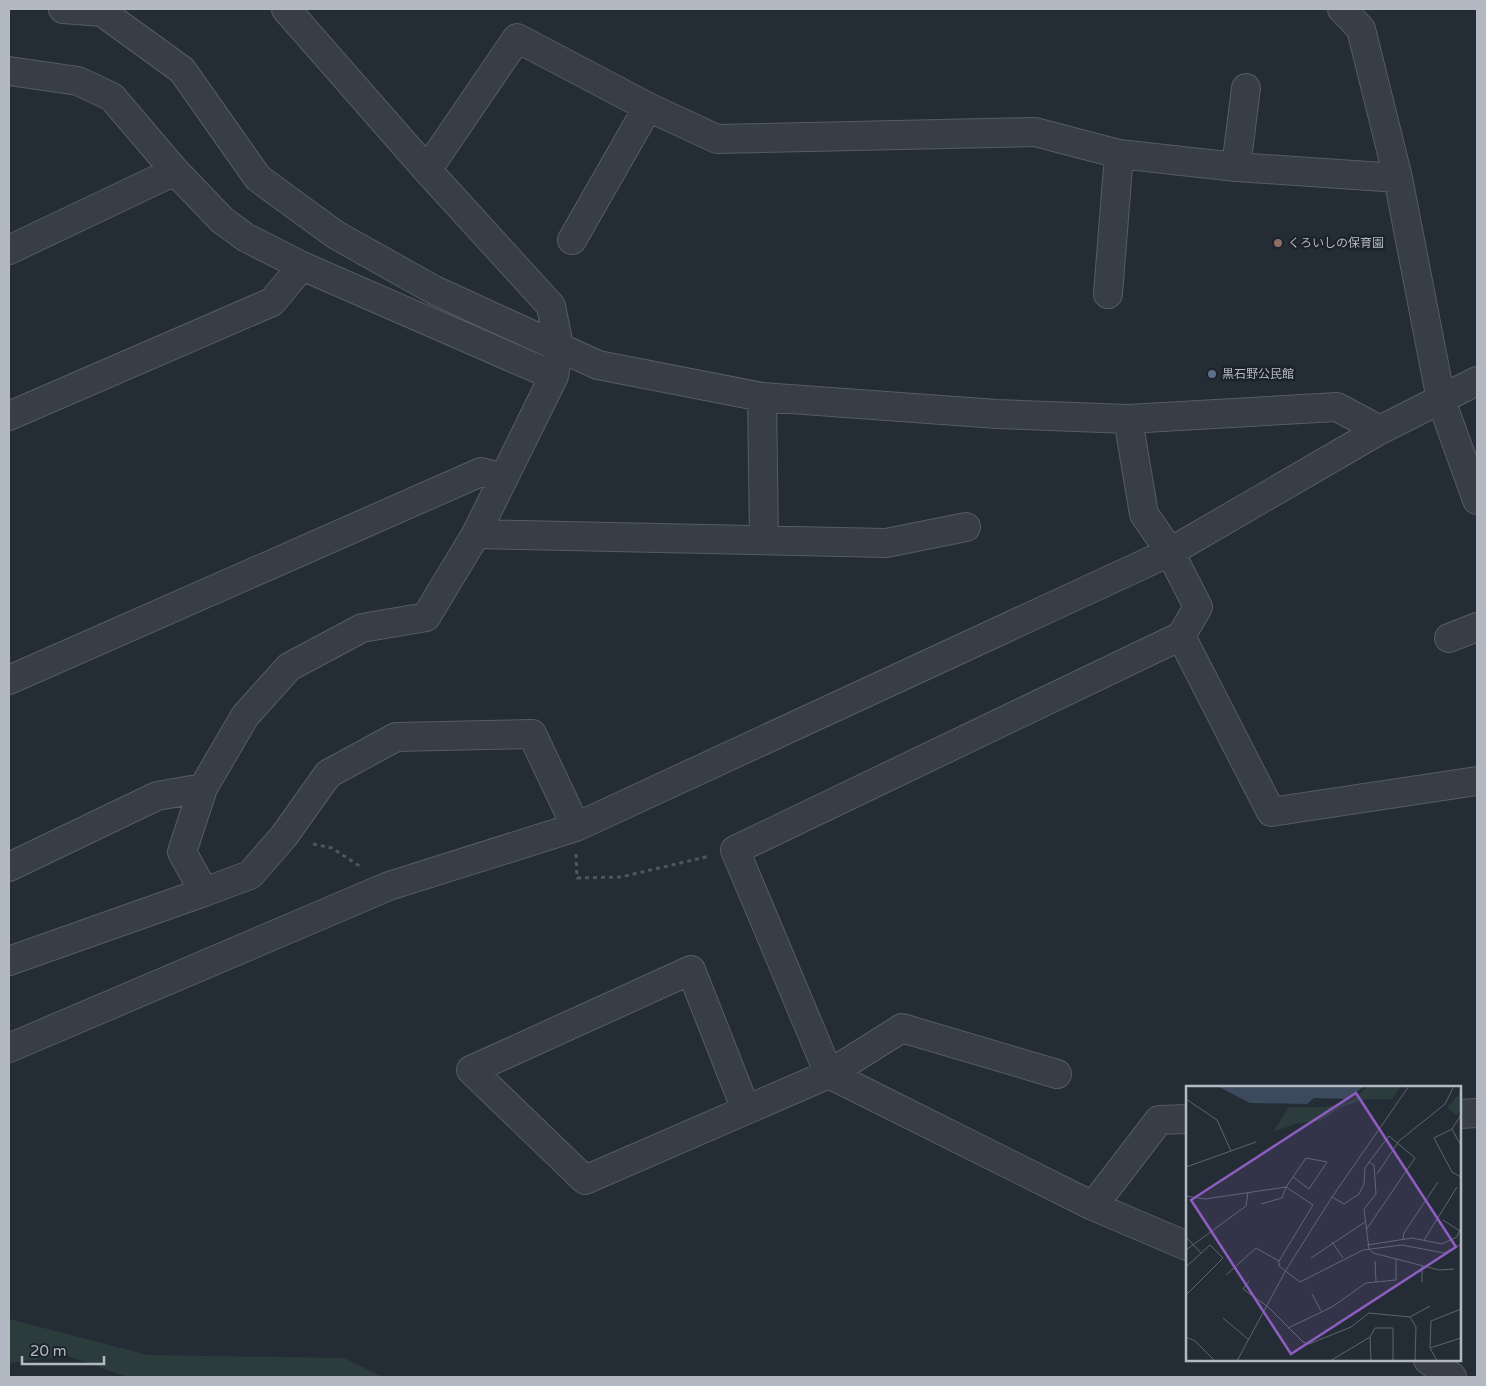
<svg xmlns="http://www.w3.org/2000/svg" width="1486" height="1386" font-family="'Varela Round','Noto Sans JP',sans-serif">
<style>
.green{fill:#2c3c3c}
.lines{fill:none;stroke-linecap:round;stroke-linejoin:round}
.minor-casing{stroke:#555c64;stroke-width:30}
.path{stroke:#4a595b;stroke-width:3;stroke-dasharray:4 4;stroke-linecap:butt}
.minor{stroke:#373e46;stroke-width:28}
.education-dot{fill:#8d6e63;stroke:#1c232b;stroke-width:2}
.service-dot{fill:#5c6f8a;stroke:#1c232b;stroke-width:2}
.labels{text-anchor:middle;stroke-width:5;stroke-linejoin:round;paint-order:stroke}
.poi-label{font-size:12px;fill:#b2b9c3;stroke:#1c232b;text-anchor:start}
.inset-road{fill:none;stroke:#5d646e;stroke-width:1}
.view{fill:#8e5dc0;fill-opacity:0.15;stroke:#8e5dc0;stroke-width:2.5}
.inset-edge{fill:none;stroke:#b2b9c3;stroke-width:2.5}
</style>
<rect width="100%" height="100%" fill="#242c36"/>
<path class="green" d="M9,1319L148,1355L344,1358L383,1377H127L68,1356L9,1363Z"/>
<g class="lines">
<defs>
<path id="minor" d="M63,9L102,12L182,70L258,178L336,235L434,290L598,365L762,397L997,414L1128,419L1144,514L1170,552L1198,607L1181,636L735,850L829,1074L1093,1206L1187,1246
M286,9L427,170L551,306L559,346L554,376L476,534L426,617L362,628L289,667L245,716L203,788L182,852L204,892L250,875L284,836L328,774L396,737L532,734L576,827
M1342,9L1361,29L1398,178L1441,400L1477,500
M9,71L78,81L112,97L175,171L222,220L245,237L302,266L554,376
M1236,167L1246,88
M427,170L517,38L648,107L717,139L1035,132L1119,154L1236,167L1398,178
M572,240L648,107
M9,250L175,171
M1108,294L1119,154
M762,397L764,540
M9,416L272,302L302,266
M1128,419L1337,407L1380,430
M476,534L886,543L966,527
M1181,636L1271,812L1477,781
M1449,638L1477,627
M9,680L481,472L503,478
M9,867L157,796L203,788
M9,961L204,892
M9,1048L389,886L576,827L1170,552L1380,430L1477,381
M746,1110L691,970L471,1070L585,1180L829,1074L902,1028L1057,1074
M1460,1114L1477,1113
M1093,1206L1159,1120L1187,1119
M1428,1360L1452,1377"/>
</defs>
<use href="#minor" class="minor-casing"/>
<path class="path" d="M313,844L332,848L361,867
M576,854L577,878L621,877L710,856"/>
<use href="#minor" class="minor"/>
</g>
<circle class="education-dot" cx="1278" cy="243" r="5"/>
<circle class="service-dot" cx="1212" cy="374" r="5"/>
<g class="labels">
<g class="poi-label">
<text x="1288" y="247">くろいしの保育園</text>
<text x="1222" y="378">黒石野公民館</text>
</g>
</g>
<g transform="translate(1186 1086)">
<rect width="275" height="275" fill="#242c36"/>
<path d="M182,0H215L206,13H181L156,21L134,35L109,38L87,46L103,21H139L165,15ZM275,0V23L271,29L261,22L273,8Z" fill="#2c3c3c"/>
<path d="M31,0H178L162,13L128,12L121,18L64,17Z" fill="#3b4a5d"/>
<path class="inset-road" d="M0,13L31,34L45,65M275,29L266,43L275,60M266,43L248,52L266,86L275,91M0,81L70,56M191,88L213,55L259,18L268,0M0,110L19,113L100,101L127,119L93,175V180L114,196L177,164L216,159L258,167L275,158M146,111L158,118L173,108L178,98L179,82L183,76L188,79L190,108L178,123L183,163L187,167L253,184L268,183M75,118L96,112L100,101L107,91L120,72L141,76L123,103L107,91M257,134L274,145M180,144L229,72L203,50L183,76M0,151L15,167M217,153L218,147L252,96M238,154L271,101M146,156L157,172M181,159L226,152L256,158L271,151L275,141M0,164L60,120L62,106M125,172L179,136M189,175L190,196M236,180V196M0,181L24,159L37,172L0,209M40,189L70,162L93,175M63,195L57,203L81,220L117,256L123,258L165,241L183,227L224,231L230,241L229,275M126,208L135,225M224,231L244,220M37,232L63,254M102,242L146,221L180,197L210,194V173M0,251L9,255L29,275M244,262L275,252M51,275L100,184L146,111L223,0M144,275L184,251M185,275L184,251L189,242H207V275M251,275L244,262L245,235L275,223"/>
<path class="view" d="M170,7L270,161L105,268L5,114Z"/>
<rect width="275" height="275" class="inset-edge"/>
</g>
<rect width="1486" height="1386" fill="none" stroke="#b2b9c3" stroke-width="20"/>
<path d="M22 1356v8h82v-8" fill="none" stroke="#b2b9c3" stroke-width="2.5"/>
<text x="30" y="1356" font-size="15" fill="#b2b9c3" stroke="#1c232b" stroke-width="4" paint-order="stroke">20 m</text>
</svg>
